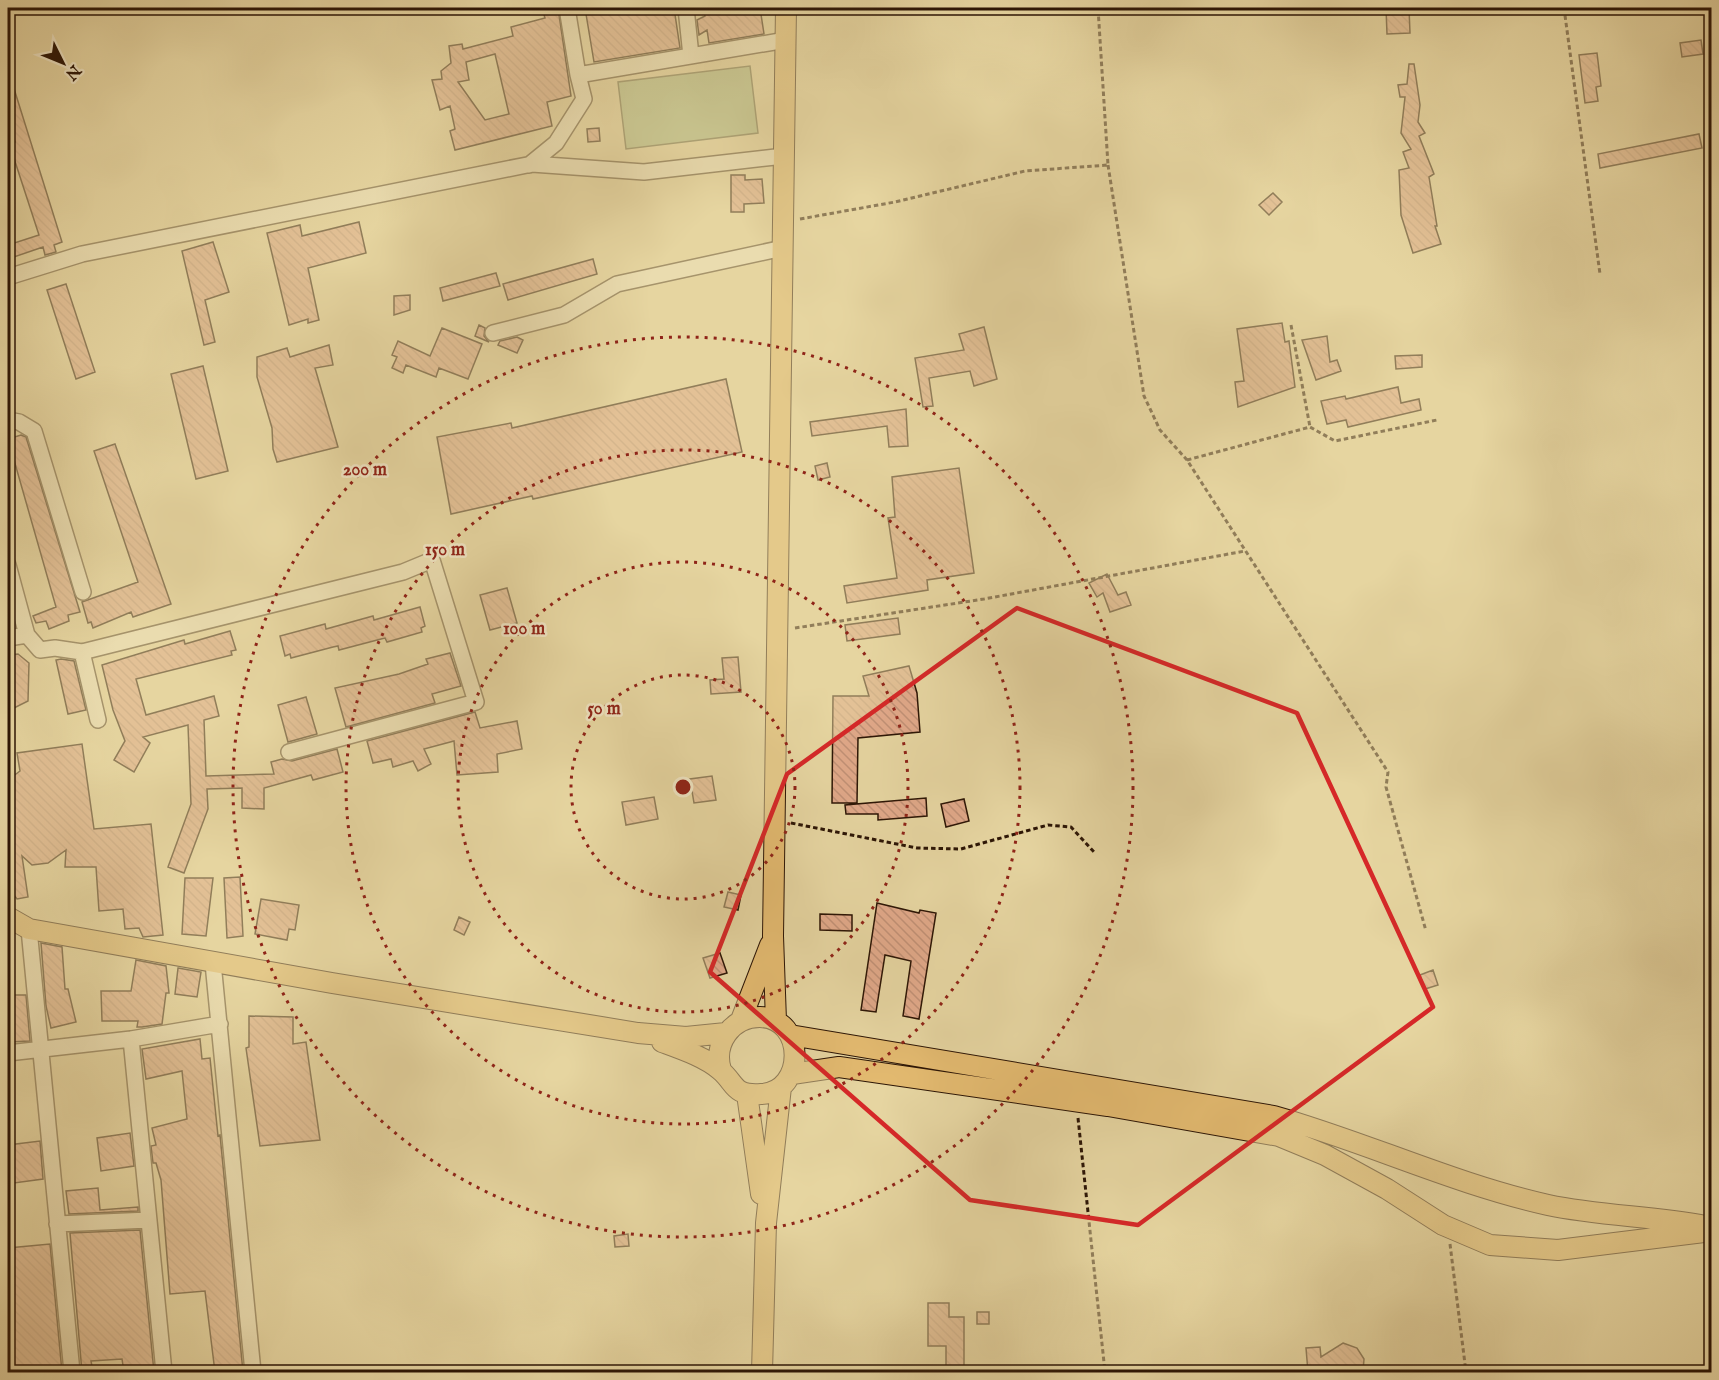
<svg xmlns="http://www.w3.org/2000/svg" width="1719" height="1380" font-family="'IM FELL English',serif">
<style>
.green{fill:#b0be88;stroke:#6e6a46;stroke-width:1.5}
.building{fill:url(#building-back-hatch);stroke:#2c1505;stroke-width:1.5;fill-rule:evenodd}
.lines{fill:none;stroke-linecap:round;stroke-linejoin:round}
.minor-casing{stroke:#5a452c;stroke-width:18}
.major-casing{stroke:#2c1505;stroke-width:22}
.path{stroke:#2c1505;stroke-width:3;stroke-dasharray:4.5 3;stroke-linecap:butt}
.minor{stroke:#efe4c2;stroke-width:15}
.major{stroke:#e3ba70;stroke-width:20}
.marked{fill:none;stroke:#d62828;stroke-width:4.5;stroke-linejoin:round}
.ring{fill:none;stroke:#8f2418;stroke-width:3;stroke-dasharray:3 6}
.centre{fill:#8f2418;stroke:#efe4c2;stroke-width:3}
.ring-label{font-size:18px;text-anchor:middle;font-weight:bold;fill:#8f2418;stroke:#efe4c2;stroke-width:5;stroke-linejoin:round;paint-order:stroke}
</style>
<defs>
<pattern id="building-back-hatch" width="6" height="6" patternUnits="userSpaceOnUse" patternTransform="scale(1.5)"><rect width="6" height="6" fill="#e1a98a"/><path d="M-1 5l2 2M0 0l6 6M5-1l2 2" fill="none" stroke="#c19176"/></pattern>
</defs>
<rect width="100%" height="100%" fill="#e6d5a1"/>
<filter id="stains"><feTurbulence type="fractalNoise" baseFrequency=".00333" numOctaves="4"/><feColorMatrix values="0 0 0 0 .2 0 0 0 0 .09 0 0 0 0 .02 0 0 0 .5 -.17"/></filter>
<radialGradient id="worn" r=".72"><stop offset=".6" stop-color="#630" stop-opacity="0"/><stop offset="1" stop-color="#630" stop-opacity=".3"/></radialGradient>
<path class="green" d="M750,66L758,133L626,149L618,82Z"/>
<path class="building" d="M542,8H558L571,96L547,102L552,126L455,150L450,131L455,129L450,106L440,110L432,80L442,79L441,71L451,63L449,46L462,44L463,49L513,36L511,27L545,18ZM495,54L509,114L485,120L458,82L469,80L466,62Z
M585,8H674L680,48L594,62Z
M703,8H760L764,34L709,43L707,30L699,35L697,20L705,16Z
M1386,8H1409L1410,33L1387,34Z
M1701,40L1703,54L1682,57L1680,43Z
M1597,53L1601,86L1596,87L1598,101L1585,103L1579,55Z
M1409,64H1414L1420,105L1418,122L1425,133L1419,136L1434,174L1429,177L1437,226H1435L1441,244L1413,253L1401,215L1399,170L1409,168L1403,152L1411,149L1401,133L1405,97H1400L1398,85L1407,84Z
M8,79H11L62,242L54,245L56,252L45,255L43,247L8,259V245L39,235L9,143L15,142L8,117Z
M599,128L600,141L588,142L587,129Z
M1699,134L1702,148L1600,168L1598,154Z
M731,175H745V180L762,179L764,203L744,204V212H731Z
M1273,193L1282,202L1269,215L1259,205Z
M359,222L366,253L308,268L319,320L308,323V319L289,325L267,233L300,225L302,236Z
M213,242L229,292L205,300L215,342L204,345L182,251Z
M593,259L597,274L508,300L503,284Z
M496,273L500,286L443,301L440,288Z
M66,284L95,372L76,379L47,290Z
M410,295V310L394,315V296Z
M1282,323L1285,342L1289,341L1295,387L1238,407L1235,382L1244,381L1237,329Z
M479,325L485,328L484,336L489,342L475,336Z
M984,327L997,379L974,386L970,371L929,378L933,406L923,407L915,358L964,350L959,334Z
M442,328L482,344L468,379L439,368L436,377L406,365L403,373L392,368L397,357L392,355L398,341L430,356Z
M1327,336L1330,362L1337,360L1341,371L1316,380L1302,340Z
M517,337L523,340L517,353L498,345L500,341Z
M329,345L333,365L315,368L338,447L277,462L273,449L272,428L257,377V357L287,348L290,357Z
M1422,355V367L1396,369L1395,356Z
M203,366L228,471L196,479L171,374Z
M726,379L742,452L533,499L532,496L451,514L437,437L511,423L512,428Z
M1398,387L1401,403L1419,399L1421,410L1348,427L1346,420L1327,424L1321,401L1345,396L1346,399Z
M906,409L908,446L889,447L887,426L812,436L810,422Z
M21,435L26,437L80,612L68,615L69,621L49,629L46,621L36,623L33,616L56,607L8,439Z
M115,444L171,604L133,617L131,612L93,628L91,622L88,623L82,602L138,582L94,451Z
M827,463L830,477L818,480L815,466Z
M959,468L974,573L927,580L928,590L847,603L844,586L897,578L888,518L895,517L892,477Z
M1107,574L1118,595L1126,592L1131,605L1110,612L1103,593L1097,597L1089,583Z
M507,588L517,623L490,630L480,595Z
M420,607L425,626L421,628L422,632L387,642L385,638L381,639L339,650L338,646L333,647L291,658L290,654L285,656L280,636L325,624L326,629L373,616L374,620Z
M898,618L900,634L847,641L845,625Z
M230,631L236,650L231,651L232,655L136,679L146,715L214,696L219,716L204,720L206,776L274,774L271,762L282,759L292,761L337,749L343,772L313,780L311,775L264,788V809L242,808V788L207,789L208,809L184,873L168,867L191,804L188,725L143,737L150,743L134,772L114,760L125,741L113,710L102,665L184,640L185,644Z
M450,653L461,686L432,694L435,703L346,727L335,688L399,674L428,664L426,659Z
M18,654L29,663L28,701L8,711V655Z
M738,657L741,692L711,694L710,680L724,679L722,658Z
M61,659L74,661L86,710L68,714L56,660Z
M909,666L917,693L920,732L858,738L857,803H832L833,696H869L863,676Z
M306,697L317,734L288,742L278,705Z
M475,712L480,728L517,721L522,749L497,754L498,772L457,775L454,741L424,749L431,764L418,771L413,761L393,767L391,759L373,763L367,741Z
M82,744L94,829L151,824L163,935L143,937L139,928L125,929L123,909L99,911L96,867H65L66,850L48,863L32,865L22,856L28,897L17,899L11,891H8V780L20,771L17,753Z
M712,776L716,800L694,803L690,779Z
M654,797L658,819L626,825L622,802Z
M926,798L927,816L878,820V814H846L845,805Z
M964,799L969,821L946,827L941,804Z
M240,877L243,936L227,938L224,878Z
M185,878H213L206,936L182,934Z
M728,892L741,895L738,910L724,907Z
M261,899L299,905L295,930L289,929L287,940L255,934Z
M877,903L919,913L920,910L936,913L919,1019L903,1016L911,961L885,955L876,1012L861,1010Z
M820,914L852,915V931L820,930Z
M459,917L470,922L464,935L454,930Z
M41,943L62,947L65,989H68L76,1022L51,1028L46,1006Z
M720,953L727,973L710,978L703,958Z
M136,960L166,966L169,993H166L162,1024L142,1027H137L138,1021H102L101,991H131Z
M178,968L201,972L197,997L175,994Z
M1433,970L1438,985L1425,989L1420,975Z
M8,995H26L30,1041L8,1042Z
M249,1016L293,1017V1044L306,1042L320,1140L260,1146L246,1048L249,1047Z
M200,1039L202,1059L210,1058L218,1136L220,1135L243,1372H215L205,1291L170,1294L161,1180L156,1163H153L151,1146L156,1145L152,1128L187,1119L182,1071L146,1079L142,1049Z
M130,1133L134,1166L101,1171L97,1138Z
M40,1141L43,1179L14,1183L8,1145Z
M98,1188L100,1210L138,1207V1211L69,1214L66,1191Z
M140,1230L154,1372H124L122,1359L91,1361L93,1372H82L70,1233Z
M628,1234L629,1246L615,1247L614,1236Z
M50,1244L62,1372H8V1248Z
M928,1303H949V1317H964V1370H946V1346H928Z
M977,1312H989V1324H977Z
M1343,1343L1357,1348L1364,1359L1363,1372H1308L1306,1348L1320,1347L1321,1357Z"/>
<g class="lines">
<defs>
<path id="minor" d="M567,8L578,75L786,40
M686,8L691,56
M529,165L556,143L584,99L578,75
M8,277L82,254L532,164L644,172L784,156
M493,333L564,315L617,284L783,248
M8,420L19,422L34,431L83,592
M8,565L27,635L40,650L55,648L82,652L403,572L432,560L476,702L289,752
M8,638L27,635
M82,652L98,720
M29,929L72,1372
M213,963L253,1372
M131,1039L164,1372
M8,1053L131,1039L220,1024
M57,1224L149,1220"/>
<path id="major" d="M8,917L29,929L332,983L638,1033L686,1037L726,1033
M741,1020L770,945
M776,1021L773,936L786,8
M790,1035L1274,1116C1366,1142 1454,1184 1548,1205C1600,1216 1654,1216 1706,1226
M662,1042C681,1049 705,1057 720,1070C736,1083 732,1096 761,1094C806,1092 806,1018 760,1017C731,1017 713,1044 721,1070
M792,1074L839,1067L1108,1106L1279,1136L1325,1155L1387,1189L1443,1225L1490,1245L1558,1250L1712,1231
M747,1094L761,1194
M762,1372L766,1223L781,1087"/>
</defs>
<use href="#minor" class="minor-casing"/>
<use href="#major" class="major-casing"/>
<path class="path" d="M1564,8L1600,274
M1108,165L1144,396L1160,430L1187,460L1388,772L1386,787L1426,931
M800,219L895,202L1025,171L1108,165L1098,8
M1291,325L1310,427
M1187,460L1310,427L1335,441L1437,420
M795,628L984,599L1245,551
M791,823L917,848L961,849L1048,825L1071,827L1094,852
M1078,1118L1105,1372
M1450,1244L1466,1372"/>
<use href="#minor" class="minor"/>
<use href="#major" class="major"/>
</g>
<path d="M0 0H1719V1380H0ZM1017,608L1297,713L1433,1007L1138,1225L970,1200L710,972L787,774Z" fill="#e6d5a1" fill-opacity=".55" fill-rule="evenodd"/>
<path class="marked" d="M1017,608L1297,713L1433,1007L1138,1225L970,1200L710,972L787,774Z"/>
<g class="ring">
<circle cx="683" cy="787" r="112"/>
<circle cx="683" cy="787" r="225"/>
<circle cx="683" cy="787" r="337"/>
<circle cx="683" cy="787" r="450"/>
</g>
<circle cx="683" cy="787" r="9" class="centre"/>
<g class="ring-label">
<text x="365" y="475">200 m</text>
<text x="445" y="555">150 m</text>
<text x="524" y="634">100 m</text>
<text x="604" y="714">50 m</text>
</g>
<rect width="1719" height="1380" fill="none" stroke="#e6d5a1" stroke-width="30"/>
<rect x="9" y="9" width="1701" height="1362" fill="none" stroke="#2c1505" stroke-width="3"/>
<rect x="15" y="15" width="1689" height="1350" fill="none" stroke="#2c1505" stroke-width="1.5"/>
<g transform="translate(63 63) rotate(133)" stroke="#efe4c2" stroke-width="4.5" paint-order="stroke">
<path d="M0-4.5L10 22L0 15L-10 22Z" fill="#2c1505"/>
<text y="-9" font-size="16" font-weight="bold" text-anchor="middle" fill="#2c1505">N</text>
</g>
<rect width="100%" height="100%" filter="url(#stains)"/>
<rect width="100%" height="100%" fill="url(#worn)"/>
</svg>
